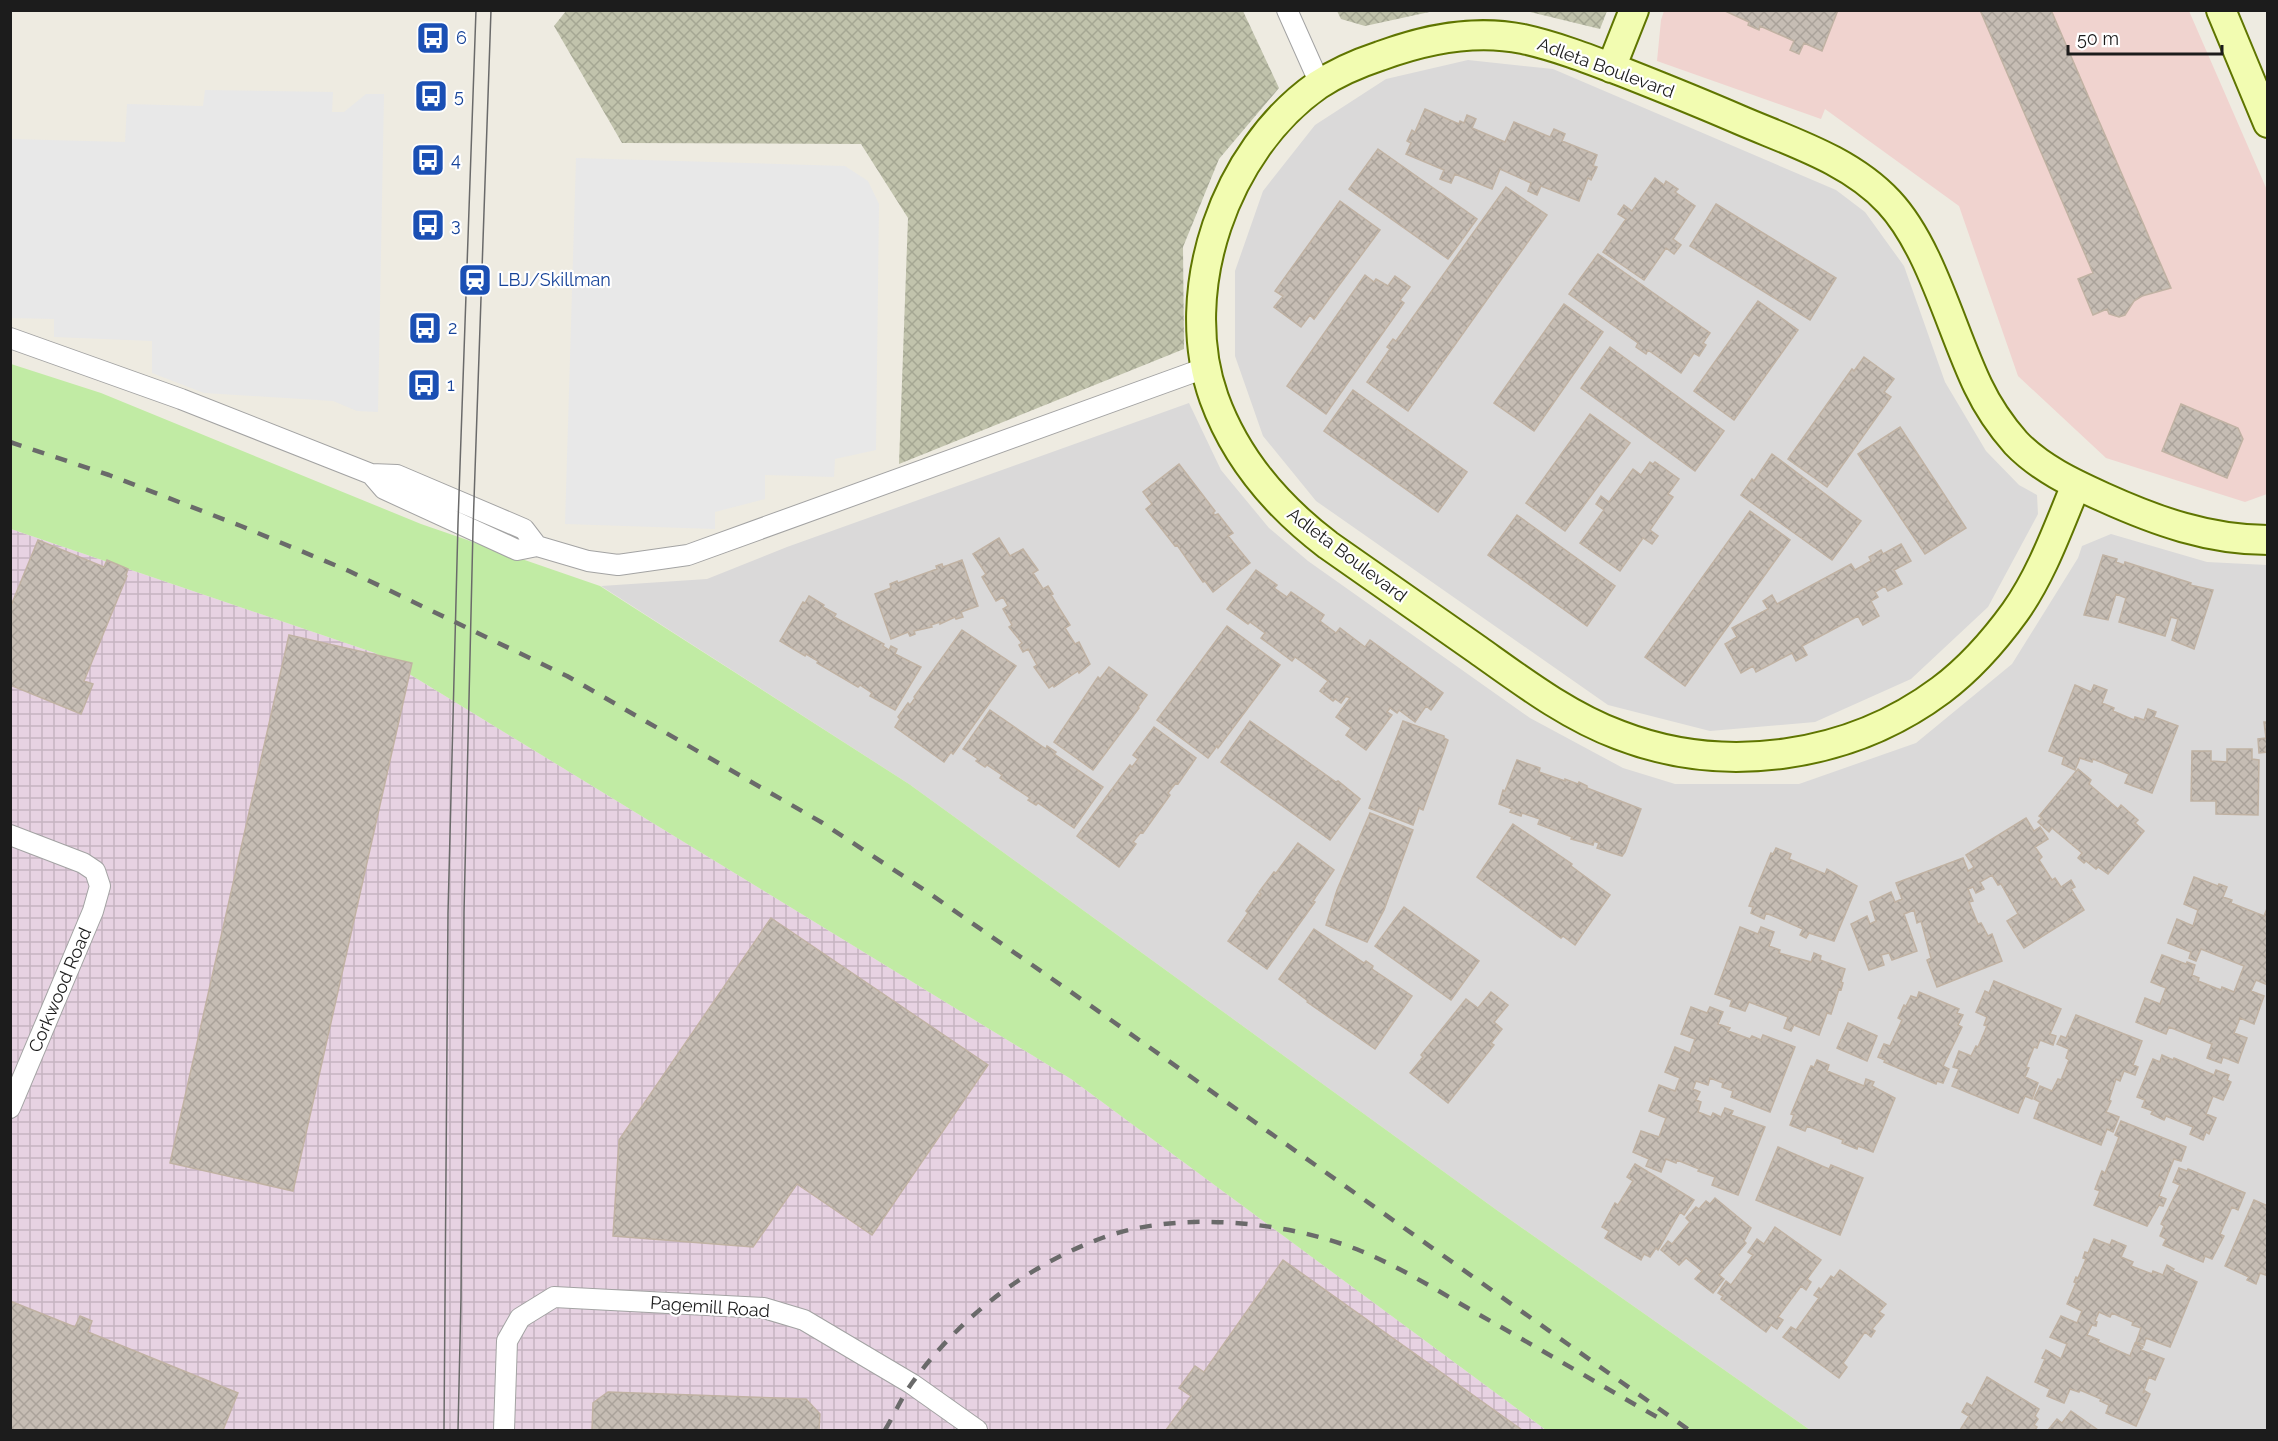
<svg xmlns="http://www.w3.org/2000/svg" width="2278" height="1441" font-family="Raleway,sans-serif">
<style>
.residential{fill:#dad9d9}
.commercial{fill:#f0d3cf}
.industrial{fill:url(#industrial-grid)}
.construction{fill:url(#construction-cross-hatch)}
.grass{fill:#c1eba4}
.parking{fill:#e8e8e8}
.building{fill:url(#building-cross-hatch);stroke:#c0b2a3;stroke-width:1.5}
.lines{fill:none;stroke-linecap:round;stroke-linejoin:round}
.street-casing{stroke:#a3a3a3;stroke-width:22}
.secondary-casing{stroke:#5f7500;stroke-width:32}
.street{stroke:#fff;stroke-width:20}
.secondary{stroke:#f2fcb1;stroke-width:28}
.tram{stroke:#6a6a6a;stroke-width:1.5}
.rail{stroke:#6a6a6a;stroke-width:4.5;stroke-dasharray:12 12;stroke-linecap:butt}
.labels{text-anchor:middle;stroke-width:4.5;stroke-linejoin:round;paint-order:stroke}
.transit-label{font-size:18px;fill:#164399;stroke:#fff;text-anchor:start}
.street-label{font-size:18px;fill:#1c1c1c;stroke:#fff}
</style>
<defs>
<pattern id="industrial-grid" width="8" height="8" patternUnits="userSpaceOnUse" patternTransform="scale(1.5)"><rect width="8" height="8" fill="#e7d2e2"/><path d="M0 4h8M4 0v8" fill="none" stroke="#c6b4c1"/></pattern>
<pattern id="construction-cross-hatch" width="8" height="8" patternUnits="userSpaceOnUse" patternTransform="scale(1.5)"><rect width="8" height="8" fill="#c1c3ac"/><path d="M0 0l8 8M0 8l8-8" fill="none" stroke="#a5a793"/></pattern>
<pattern id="building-cross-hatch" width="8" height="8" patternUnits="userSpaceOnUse" patternTransform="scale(1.5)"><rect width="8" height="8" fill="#c6bdb4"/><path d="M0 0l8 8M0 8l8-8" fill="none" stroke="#aaa29a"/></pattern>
</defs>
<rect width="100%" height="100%" fill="#eeebe1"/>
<path class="residential" d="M1468,60L1553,69L1836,190L1865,212L1904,266L1945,382L1986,451L2019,485L2037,495L2038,514L1988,607L1911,679L1815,722L1710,731L1608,705L1316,501L1263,436L1235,356V271L1263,191L1315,125L1386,79Z
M1189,403L1221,470L1269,528L1308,561L1530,718L1623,768L1675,784H1799L1916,743L2012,664L2078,558L2082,546L2111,534L2207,562L2267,565V1430H1810L1498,1211L909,784L601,586L707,579L787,547Z"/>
<path class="commercial" d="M1664,11H2189L2267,190V494L2245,502L2106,458L2018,376L1959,206L1825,109L1821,119L1657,61L1661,20Z"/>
<path class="industrial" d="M11,529L375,653L1071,1079L1546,1430H11Z"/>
<path class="construction" d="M566,11H1243L1279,88L1219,159L1183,247L1184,349L899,464L908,218L861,144L622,143L554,26Z
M1337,11H1455H1434L1365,26L1341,19Z
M1526,11H1607L1600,29Z"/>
<path class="grass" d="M11,364L101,393L421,524L600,586L909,784L1498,1211L1810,1430H1546L1071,1079L375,653L11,529Z"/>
<path class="parking" d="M205,90L333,92L332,112H344L366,94H384L378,412L357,411L333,401L204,393L152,373V341L54,337V319L11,318V139L125,142L127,104L203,106Z
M576,158L845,166L868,181L879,204L876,450L835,459L834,477L765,475V499L715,512V529L565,524Z"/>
<path class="building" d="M1723,10H1838L1822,51L1804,43L1799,54L1790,50L1794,41L1760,26L1759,30L1748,25L1749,22Z
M1980,10H2051L2171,288L2142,296L2134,301L2125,315L2119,317L2109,314L2107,309L2093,315L2078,279L2093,273Z
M1425,109L1459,124L1460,121L1464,123L1467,115L1476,119L1472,128L1505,142L1514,122L1550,137L1554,129L1565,134L1562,141L1597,155L1593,166L1597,167L1591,180L1588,178L1579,201L1541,186L1537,195L1528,191L1531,183L1500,169L1492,189L1455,174L1451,183L1440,179L1444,170L1406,154L1411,143L1407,141L1412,130L1415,132Z
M1378,149L1477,219L1448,259L1349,189Z
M1655,178L1664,185L1666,181L1678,189L1675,192L1695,206L1673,239L1681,245L1674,254L1666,248L1644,280L1603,252L1626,219L1618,214L1624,205L1632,211Z
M1506,187L1547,215L1408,411L1367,382L1390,349L1387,347L1393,339L1396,341Z
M1340,201L1380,230L1314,319L1310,315L1301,327L1274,307L1283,296L1275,291Z
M1716,204L1836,278L1810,320L1690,246Z
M1598,254L1710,333L1703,343L1706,345L1699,356L1694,353L1681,373L1648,350L1646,354L1636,347L1638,343L1569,294Z
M1365,275L1374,282L1376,279L1388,286L1395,276L1410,287L1400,300L1404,303L1326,414L1287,386Z
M1758,301L1798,330L1734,420L1694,391Z
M1564,304L1603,332L1534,431L1494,403Z
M1610,347L1724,431L1695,471L1581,388Z
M1864,357L1894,379L1884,392L1891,397L1827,487L1788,459L1852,369L1854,371Z
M1353,390L1467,472L1438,512L1324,431Z
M2181,404L2238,428L2243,439L2227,478L2162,451Z
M1590,414L1630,443L1565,531L1526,503Z
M1900,427L1966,528L1925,554L1858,454Z
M1772,454L1861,521L1832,560L1741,495L1752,479L1754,481Z
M1650,462L1653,464L1655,462L1679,479L1668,494L1673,497L1650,530L1658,536L1652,544L1643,538L1620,571L1580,543L1604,510L1596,504L1601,496L1609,502L1633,469L1641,475Z
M1179,464L1215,511L1213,513L1215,515L1218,514L1233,533L1228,536L1250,563L1213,592L1205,581L1203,582L1177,545L1175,546L1146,509L1152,504L1143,492Z
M1750,511L1790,540L1685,686L1645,657Z
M1517,515L1615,586L1587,626L1488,555Z
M999,538L1010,556L1023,549L1038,570L1033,573L1043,589L1048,586L1053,594L1051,595L1070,625L1065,628L1075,644L1079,642L1090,664L1079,673L1078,671L1054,687L1053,685L1049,688L1034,667L1037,665L1028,649L1023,652L1019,645L1022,643L1009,627L1012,625L1003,609L1008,606L1003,597L996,601L982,577L986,574L973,554Z
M38,540L104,567L107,560L128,569L126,575L127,576L84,681L93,684L81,714L10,685V608Z
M1901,544L1911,561L1894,570L1902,584L1888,591L1885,586L1875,592L1878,597L1871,601L1879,616L1863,625L1858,616L1802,646L1807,655L1796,661L1792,653L1756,672L1753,666L1741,673L1725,644L1737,637L1732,628L1768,609L1763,601L1772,595L1777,604L1851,564L1855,570L1871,561L1869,557L1881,550L1883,554Z
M2103,555L2117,559L2116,562L2124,565L2125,562L2191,583L2190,585L2213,590L2194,649L2172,640L2178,619L2171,617L2165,636L2119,622L2126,598L2116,594L2108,620L2084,615Z
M962,560L978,606L961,612L963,617L956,619L955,617L940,624V622L931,625L932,627L914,631L915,634L910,636L908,632L891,639L875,594L891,588L890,584L897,581L898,583L937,569L936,566L942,564L943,567Z
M1256,570L1277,585L1274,588L1287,597L1291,592L1324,615L1320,621L1336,633L1340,628L1365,647L1370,640L1443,693L1431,710L1426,706L1415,722L1399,710L1397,713L1390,708L1387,712L1392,715L1366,750L1346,735L1351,728L1336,717L1350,698L1346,696L1341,703L1335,699L1333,701L1320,691L1328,681L1295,657L1292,661L1261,638L1265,633L1250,622L1248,624L1227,609Z
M809,596L824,605L823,607L836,614L834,617L884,644L883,646L889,650L891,646L897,649L895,654L921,667L895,710L870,696L872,693L860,685L858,687L817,663L818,661L806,654L805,656L780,641L803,602L805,603Z
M1227,626L1280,665L1218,748L1217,746L1208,758L1157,720Z
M962,630L1016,666L953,754L951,752L944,762L895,727L900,719L898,717L908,703L910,705L915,698L914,697Z
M289,635L412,663L293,1191L170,1163Z
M1109,667L1147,695L1138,707L1139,708L1093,770L1054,742L1098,677L1100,679Z
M2075,685L2091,692L2094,685L2107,690L2102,703L2114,708L2113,711L2134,720L2135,717L2144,720L2148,709L2156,712L2154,717L2178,726L2152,793L2125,783L2129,774L2093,759L2092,762L2080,758L2075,770L2062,764L2064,757L2049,751Z
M990,710L1046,749L1047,746L1056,752L1054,754L1103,787L1074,828L1038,803L1036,805L1028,800L1030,798L1000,778L1002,775L987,765L985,767L976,761L978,759L963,749Z
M1250,721L1336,782L1338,781L1360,799L1330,840L1221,762Z
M1403,721L1444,736V738L1448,740L1423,810L1419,808L1413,825L1369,808Z
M2264,722H2268V752L2259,753L2258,739L2266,738Z
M1154,727L1196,758L1178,784L1176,783L1168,793L1170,795L1143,833L1141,832L1133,842L1136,844L1119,867L1077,836L1130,765L1132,767L1138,759L1133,755Z
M2227,749H2252V759L2259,760L2258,815L2216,814V801H2191L2192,751H2211V761L2227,762Z
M1517,760L1540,768L1539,772L1565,781V779L1578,784L1579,782L1587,786V788L1641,809L1625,852L1622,856L1597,848L1599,843L1594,841L1593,845L1571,839L1572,837L1538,824L1540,819L1522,813L1521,816L1510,812L1512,809L1499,804L1503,790L1505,791Z
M2078,769L2091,780L2089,784L2118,809L2121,805L2138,820L2135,823L2144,831L2108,874L2098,867L2096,869L2086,861L2084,863L2078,858L2082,853L2052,828L2049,832L2038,822L2042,818L2039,816Z
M1370,813L1413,830L1384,910L1367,942L1326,925L1337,890Z
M2026,818L2034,831L2040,827L2048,839L2035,847L2042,857L2039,860L2052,880L2055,878L2061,887L2071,880L2075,887L2071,889L2084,910L2024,948L2007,921L2018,914L2001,884L1998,885L1992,875L1980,882L1984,889L1976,893L1973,887L1968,889L1973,901L1969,902L1978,924L1981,923L1988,936L1992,934L2002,961L1937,987L1927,960L1931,958L1921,921L1917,923L1914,910L1904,914L1917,951L1892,960L1889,953L1881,955L1884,965L1869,970L1851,924L1867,916L1870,924L1876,921L1870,902L1891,892L1895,902L1902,899L1896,883L1963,858L1968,871L1974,867L1966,855Z
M1513,824L1572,864L1571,866L1610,895L1575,945L1563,936L1561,938L1477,877Z
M1298,843L1334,870L1313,901L1315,902L1267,969L1228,941L1248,913L1246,911L1258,894L1260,896L1261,894L1259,892L1274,872L1276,873Z
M1776,848L1791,854L1789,859L1825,874L1827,869L1857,886L1834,941L1809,933L1806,938L1800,935L1803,929L1766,913L1764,919L1751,913L1753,907L1749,906L1771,853L1773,854Z
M2194,877L2218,886L2219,884L2227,887L2223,897L2232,900L2231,903L2264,916L2268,906V950L2266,955H2268V985L2256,980L2251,991L2264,996L2254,1024L2240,1018L2234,1033L2247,1038L2238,1063L2223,1057L2221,1063L2207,1058L2212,1044L2169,1027L2166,1034L2136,1022L2145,998L2160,1004L2166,988L2151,982L2162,955L2186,964L2187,962L2195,965L2192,975L2199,978L2198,981L2221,990L2222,987L2234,992L2244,966L2201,949L2196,961L2189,958L2191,952L2168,943L2177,919L2193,926L2198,910L2184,904Z
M1404,907L1479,961L1451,1000L1375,946Z
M771,918L988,1065L872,1235L797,1184L753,1247L613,1236L619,1140Z
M1740,927L1758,934L1761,927L1774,932L1769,946L1780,950L1779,953L1811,962L1814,953L1821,956L1820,960L1845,969L1841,982L1843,983L1841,990L1839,989L1831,1014L1827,1013L1819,1035L1794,1025L1791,1031L1784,1028L1788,1017L1749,1002L1745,1011L1730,1006L1732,1000L1715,994Z
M1314,929L1364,963L1366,961L1373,966L1372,969L1412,996L1375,1049L1307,1002L1308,1001L1279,979Z
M1994,981L2061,1009L2050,1034L2056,1036L2053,1045L2040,1040L2037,1048L2034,1047L2026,1067L2029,1068L2025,1077L2038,1083L2032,1099L2025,1096L2018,1113L1952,1086L1959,1069L1953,1067L1959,1051L1971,1056L1976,1046L1978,1047L1987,1026L1984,1025L1987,1017L1976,1012L1985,991L1989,993Z
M1491,992L1508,1005L1494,1022L1502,1029L1491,1043L1494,1045L1448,1103L1410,1073L1423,1057L1421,1055L1466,999L1478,1008Z
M1919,992L1959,1009L1957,1013L1963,1015L1958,1025L1962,1027L1943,1066L1949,1069L1943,1083L1937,1081L1936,1084L1884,1062L1885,1060L1878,1057L1884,1044L1890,1046L1902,1020L1898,1018L1904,1005L1906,1006L1911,996L1917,998Z
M1691,1007L1707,1013L1710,1007L1723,1012L1718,1024L1730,1028L1728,1031L1750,1039L1752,1036L1761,1040L1763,1035L1795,1047L1770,1112L1731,1097L1733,1091L1722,1087L1723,1083L1710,1078L1708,1085L1696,1081L1693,1089L1700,1092L1696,1100L1701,1102L1698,1112L1711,1117L1713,1113L1721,1117L1725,1108L1733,1111L1731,1115L1765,1127L1738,1195L1712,1185L1715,1177L1698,1171L1699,1169L1677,1160L1676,1163L1666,1159L1661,1172L1646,1166L1649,1159L1633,1152L1641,1131L1659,1137L1666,1118L1649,1111L1659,1085L1675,1091L1680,1078L1665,1072L1675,1047L1690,1053L1695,1039L1681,1034Z
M2076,1015L2142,1041L2133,1065L2138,1067L2135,1075L2124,1071L2120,1081L2116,1079L2109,1100L2111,1101L2106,1112L2119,1117L2113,1132L2107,1129L2101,1145L2034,1118L2040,1102L2034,1099L2040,1086L2052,1091L2058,1079L2061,1080L2069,1060L2066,1058L2069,1049L2057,1044L2061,1036L2066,1038Z
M1848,1023L1877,1036L1867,1061L1837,1048Z
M2162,1055L2173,1060L2174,1058L2214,1075L2216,1070L2229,1075L2227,1080L2231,1082L2223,1100L2213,1096L2206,1114L2216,1118L2209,1134L2206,1132L2203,1140L2190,1134L2193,1127L2166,1116L2164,1120L2151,1114L2153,1111L2142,1107L2145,1100L2137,1097L2153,1059L2160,1062Z
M1817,1060L1829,1065L1827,1071L1864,1086L1866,1079L1874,1082L1872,1086L1895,1098L1873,1152L1858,1146L1857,1149L1842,1143L1843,1140L1807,1126L1805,1131L1790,1125L1794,1115L1791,1114L1811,1066L1814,1067Z
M2121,1121L2186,1147L2181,1161L2174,1159L2159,1196L2166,1199L2163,1206L2159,1205L2147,1226L2094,1205L2100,1191L2095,1189L2102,1171L2105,1173L2119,1137L2115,1135Z
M1778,1147L1829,1169L1831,1165L1863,1178L1840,1235L1756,1200Z
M1635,1164L1694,1200L1684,1215L1680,1212L1658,1250L1656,1248L1650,1257L1644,1254L1641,1260L1605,1238L1609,1231L1602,1227L1615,1203L1618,1205L1633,1181L1627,1177Z
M2179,1168L2187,1171L2188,1169L2245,1193L2238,1210L2232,1207L2220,1234L2224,1236L2212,1259L2205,1256L2203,1262L2163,1245L2166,1239L2160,1236L2164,1226L2161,1224L2180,1185L2173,1182Z
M1715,1198L1751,1228L1744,1241L1746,1243L1719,1275L1724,1279L1713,1293L1695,1279L1702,1271L1686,1258L1679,1265L1661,1250L1668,1241L1672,1244L1690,1222L1686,1218L1696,1207L1699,1209L1706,1201L1710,1204Z
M2254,1200L2268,1206V1276L2260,1273L2256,1284L2247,1280L2249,1277L2225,1266Z
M1775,1227L1821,1260L1807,1279L1811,1282L1806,1290L1801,1286L1778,1317L1783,1320L1777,1329L1771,1325L1766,1332L1721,1299L1723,1296L1718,1293L1726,1281L1731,1285L1753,1255L1748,1252L1757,1239L1764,1244Z
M2094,1239L2110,1245L2112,1240L2126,1246L2121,1257L2133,1262L2131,1266L2152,1274L2153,1271L2163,1275L2167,1265L2174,1269L2173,1271L2197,1282L2170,1347L2146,1338L2144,1345L2136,1342L2141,1328L2132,1325L2133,1322L2112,1313L2110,1317L2099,1312L2095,1321L2097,1322L2096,1326L2092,1325L2087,1335L2099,1340L2098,1342L2130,1356L2135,1343L2143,1347L2141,1350L2164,1359L2155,1380L2149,1377L2143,1393L2145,1391L2150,1394L2136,1426L2106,1413L2109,1405L2100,1401L2101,1399L2080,1390L2079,1392L2070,1389L2064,1403L2047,1396L2050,1389L2035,1382L2045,1359L2042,1358L2046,1350L2061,1359L2067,1344L2050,1337L2061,1316L2077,1323L2082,1311L2067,1304L2076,1283L2074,1282L2076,1277L2078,1278L2086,1259L2083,1258L2085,1252L2088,1253Z
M1283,1260L1522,1430H1166L1191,1396L1179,1388L1195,1366L1204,1372Z
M1840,1270L1886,1304L1879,1312L1884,1315L1872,1329L1875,1331L1871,1337L1865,1332L1843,1363L1847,1367L1839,1378L1783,1337L1791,1327L1796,1330L1819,1298L1814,1295L1819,1288L1821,1290L1831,1276L1834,1278Z
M10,1301L75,1327L80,1316L92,1321L88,1332L238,1393L223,1430H10Z
M1987,1377L2039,1409L2035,1416L2038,1419L2034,1425L2037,1427L2035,1430H1960L1969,1416L1962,1412L1967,1403L1972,1406Z
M608,1392L806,1399L820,1414L819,1430H592L593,1403Z
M2071,1411L2098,1430H2048L2057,1419L2062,1423Z"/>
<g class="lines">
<defs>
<path id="street" d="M1287,10L1320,84
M10,338L181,399L371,474L397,475L524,529L537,546
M371,474L384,489L517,550L537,546L588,561L618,565L688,555L1205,368
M10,835L83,863L95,871L100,886L93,911L10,1108
M504,1430L507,1341L520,1318L554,1297L764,1308L804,1320L912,1384L977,1430"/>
<path id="secondary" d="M2221,10L2268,123
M1611,68L1634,10
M2076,485C2058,528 2042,574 2015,612C1994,641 1969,669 1941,690C1850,758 1725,776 1619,735C1568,716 1523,682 1478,650C1428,615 1378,580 1328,545C1278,507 1236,459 1214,398C1176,291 1225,150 1318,85C1336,73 1359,63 1380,56C1426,39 1474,29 1523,39C1559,47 1594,61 1628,74C1666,89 1703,104 1740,120C1791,142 1850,160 1889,202C1931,247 1951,330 1978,386C1988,407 2001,426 2016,443C2040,468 2072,483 2103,497C2156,521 2209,540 2268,540"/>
</defs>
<use href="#street" class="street-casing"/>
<use href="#secondary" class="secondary-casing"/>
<use href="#street" class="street"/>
<use href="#secondary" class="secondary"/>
<path class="tram" d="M444,1430L448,913L458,523L476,10
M458,1430L461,1298L464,912L473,529L491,10"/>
<path class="rail" d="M10,442L109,475L241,526L349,571L567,676L821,822L926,891L1101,1013L1689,1430
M885,1430C894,1415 902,1397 912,1383C960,1317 1026,1266 1102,1238C1178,1210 1287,1221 1361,1251C1402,1268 1440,1292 1478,1314C1540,1349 1602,1386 1664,1421"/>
</g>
<defs>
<symbol id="bus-square" viewBox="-11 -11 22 22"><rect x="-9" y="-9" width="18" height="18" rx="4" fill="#1a4fb4" stroke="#fff"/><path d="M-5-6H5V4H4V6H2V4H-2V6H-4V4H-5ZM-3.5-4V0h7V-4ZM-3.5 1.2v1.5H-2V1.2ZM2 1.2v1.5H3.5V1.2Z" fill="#fff"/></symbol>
<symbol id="station-square" viewBox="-11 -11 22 22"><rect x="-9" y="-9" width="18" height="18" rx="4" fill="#1a4fb4" stroke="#fff"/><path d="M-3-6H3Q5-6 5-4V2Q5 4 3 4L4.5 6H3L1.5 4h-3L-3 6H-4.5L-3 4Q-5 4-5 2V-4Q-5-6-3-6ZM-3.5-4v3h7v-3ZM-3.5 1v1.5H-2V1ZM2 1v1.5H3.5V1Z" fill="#fff"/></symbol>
</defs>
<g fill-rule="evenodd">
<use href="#bus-square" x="414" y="19" width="38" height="38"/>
<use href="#bus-square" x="412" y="77" width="38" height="38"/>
<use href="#bus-square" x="409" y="141" width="38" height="38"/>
<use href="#bus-square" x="409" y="206" width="38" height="38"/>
<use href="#station-square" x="456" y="261" width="38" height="38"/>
<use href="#bus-square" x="406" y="309" width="38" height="38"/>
<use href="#bus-square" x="405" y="366" width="38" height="38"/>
</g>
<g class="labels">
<g class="transit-label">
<text x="456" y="44">6</text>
<text x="454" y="102">5</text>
<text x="451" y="166">4</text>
<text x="451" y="231">3</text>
<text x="498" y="286">LBJ/Skillman</text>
<text x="448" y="334">2</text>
<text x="447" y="391">1</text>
</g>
<g class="street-label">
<text transform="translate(1606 68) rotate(20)" y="6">Adleta Boulevard</text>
<text transform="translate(1347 555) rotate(37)" y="6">Adleta Boulevard</text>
<text transform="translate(60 990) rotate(-67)" y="6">Corkwood Road</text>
<text transform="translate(710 1307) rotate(4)" y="6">Pagemill Road</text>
</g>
</g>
<rect width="2278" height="1441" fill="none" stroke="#1c1c1c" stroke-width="24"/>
<path d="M2068 45v9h154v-9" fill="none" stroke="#1c1c1c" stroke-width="3"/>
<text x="2077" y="45" font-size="18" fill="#1c1c1c" stroke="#ffffff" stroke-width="4.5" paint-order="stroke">50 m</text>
</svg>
